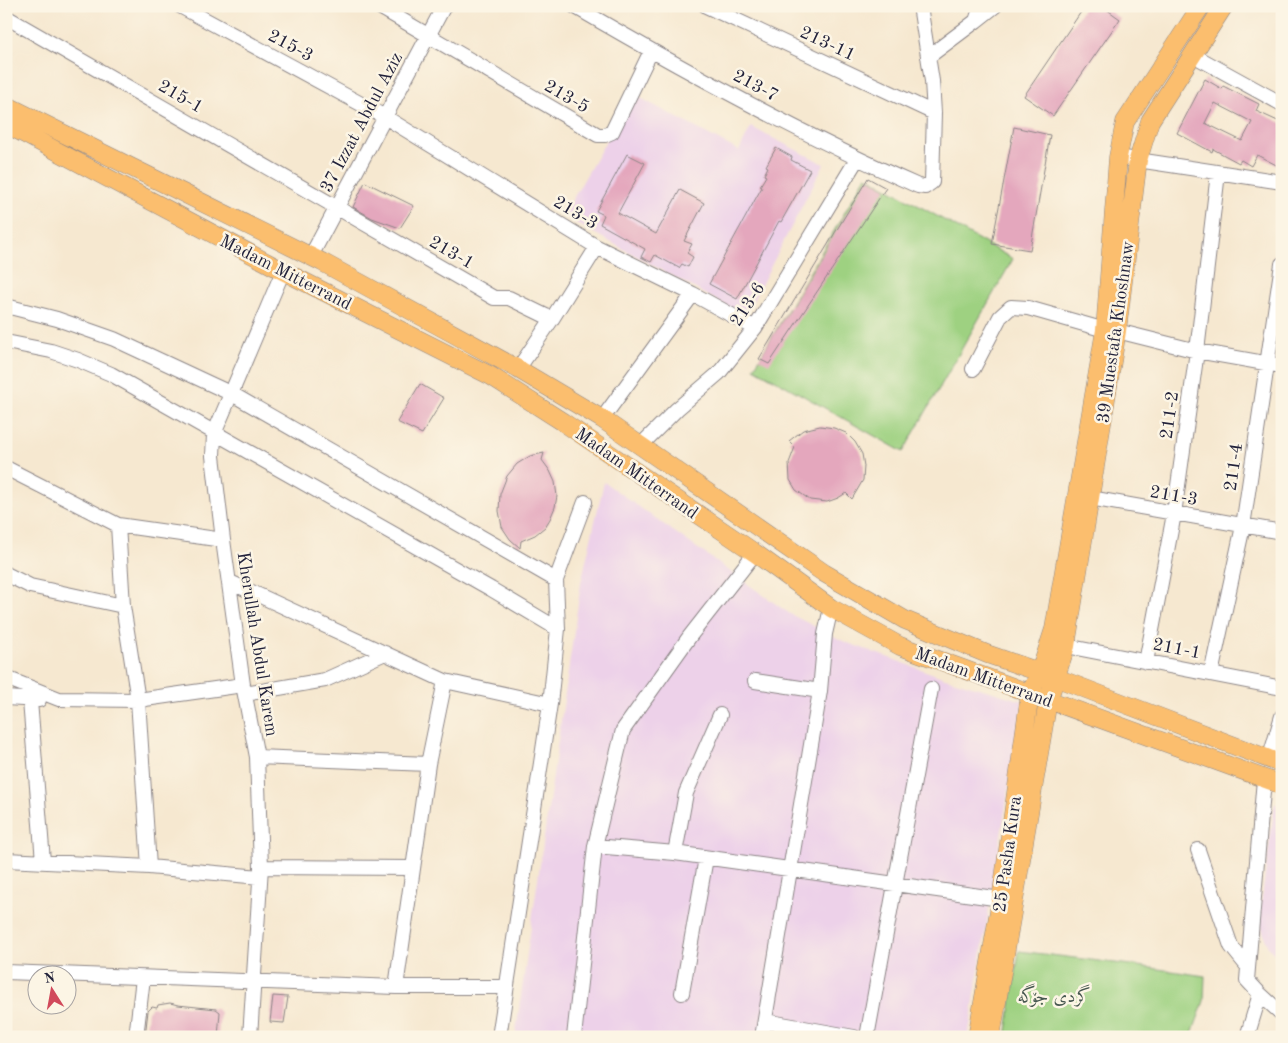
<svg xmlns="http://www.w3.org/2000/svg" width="1288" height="1043" font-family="'Old Standard TT',Amiri,serif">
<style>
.built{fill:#edd1e9}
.green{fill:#9ed181;stroke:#607a5e}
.building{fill:#e4a7bd;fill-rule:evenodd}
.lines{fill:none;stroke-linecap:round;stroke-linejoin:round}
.minor-casing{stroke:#8c8586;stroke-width:16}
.major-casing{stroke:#8c8586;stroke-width:19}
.minor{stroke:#fff;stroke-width:14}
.major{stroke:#fbbe6e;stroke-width:18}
.labels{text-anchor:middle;stroke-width:5;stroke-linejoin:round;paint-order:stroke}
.street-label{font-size:18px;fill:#22223b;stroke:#fcf5e5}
.park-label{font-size:18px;fill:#475750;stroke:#fcf5e5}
</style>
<rect width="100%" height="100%" fill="#fcf5e5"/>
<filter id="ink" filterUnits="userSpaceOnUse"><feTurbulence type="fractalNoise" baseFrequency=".02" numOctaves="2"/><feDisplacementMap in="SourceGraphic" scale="10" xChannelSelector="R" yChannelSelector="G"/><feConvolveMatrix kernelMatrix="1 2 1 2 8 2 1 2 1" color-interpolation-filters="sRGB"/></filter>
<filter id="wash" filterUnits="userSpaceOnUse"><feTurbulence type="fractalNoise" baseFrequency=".0096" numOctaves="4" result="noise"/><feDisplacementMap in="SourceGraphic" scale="20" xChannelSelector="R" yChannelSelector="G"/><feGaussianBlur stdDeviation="1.12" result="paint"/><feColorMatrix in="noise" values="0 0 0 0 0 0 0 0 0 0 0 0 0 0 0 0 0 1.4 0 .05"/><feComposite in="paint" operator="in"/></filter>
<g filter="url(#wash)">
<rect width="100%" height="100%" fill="#f6e8d0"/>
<path class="built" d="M633,94L739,151L751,127L824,164L745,316L563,216Z
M604,482L790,614L845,642L945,678L1023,701L968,1037H515L581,583Z
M1275,803L1282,806V958L1268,948L1259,919Z"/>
<path class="green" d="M866,176L1013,259L903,452L754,368Z
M1019,951L1131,965L1205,976L1204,1001L1191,1037H1006Z"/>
<g id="blocks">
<path class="building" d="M1085,6H1102L1120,19L1053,116L1024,96Z
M1205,79L1222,89L1223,86L1259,104L1256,111L1282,123V168L1257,155L1251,166L1241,160L1239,163L1213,149L1212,152L1177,133ZM1215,103L1252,122L1242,141L1205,123Z
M1014,127L1050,135L1030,250L992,244Z
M776,148L792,157L791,160L810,170L781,222L779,221L737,299L709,284L762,187L760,186L766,176L764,175L768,167L766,166Z
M627,154L645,163L618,213L656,234L680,190L704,203L684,241L692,244L687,253L693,257L688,267L682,264L679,268L655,255L651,262L641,257L645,249L600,224L604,215L596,211Z
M868,178L886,188L769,364L759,359Z
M365,182L414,206L400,228L372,218L353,207Z
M420,384L444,398L422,434L397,422Z
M820,426L834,428L846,433L855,442L862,454L864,466L863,480L852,499L846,493L838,498L827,502L810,500L796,490L790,480L789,463L795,447L789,441L803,430Z
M544,453L542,460L550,471L555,482L557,496L555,507L550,519L545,527L535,535L521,541L520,548L510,539L502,527L499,511L500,494L507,476L517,464L530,456Z
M273,996L288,997L284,1023L270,1022Z
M170,1003L178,1005L216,1009L220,1012L218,1037H145L148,1011L152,1007L157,1008L158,1005Z"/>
</g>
</g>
<g filter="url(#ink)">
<use href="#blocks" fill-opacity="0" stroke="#8c8586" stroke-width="1"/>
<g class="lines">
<defs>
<path id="minor" d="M180,6L385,117L597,247L693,294L755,328
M378,6L598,135H605L612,132L651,51
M574,6C685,71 800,134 918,186L925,187L932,182L934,113L932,81L920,6
M706,6L934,113
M6,17L494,298H509L552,319
M976,21L995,6
M1193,55L1282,104
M928,57L976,21L981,6
M1118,157L1282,182
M311,256L444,6
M6,306L57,319L114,339L232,394L556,580
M1117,331L1197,351L1282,366
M6,342L51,351L78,360L111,374L491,589L558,629
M518,369L552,319L597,247
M973,369L1000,317L1011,307L1028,308L1105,330
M602,419L693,294
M640,446L677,409L719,373L755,328L857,159
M6,468L118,525L223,540
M1090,498L1282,532
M118,525L123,606L138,700L149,867
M6,574L30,586L123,606
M230,582L445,681L550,704
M1066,646L1282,688
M1146,662L1174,514L1197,351L1218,173
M1211,674L1243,526L1282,264
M6,678L59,699L138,700L243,685
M755,681L820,691
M245,694L325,680L385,653
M6,698L39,700
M30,701L43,861
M257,757L428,764
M1269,760L1282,716
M1264,779L1247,980L1260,994L1282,1014
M595,846L675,853L1001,899
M1198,850L1231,946L1248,967
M675,853L686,793L720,715
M6,860L149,867L260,877
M261,867L413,868
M6,972L396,987H506
M396,987L428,764L445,681
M682,993L706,858
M765,1021L854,1037
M136,1037L143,978
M250,1037L261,867L257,757L243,685L223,540L213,456L214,434L283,271
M499,1037L550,704L558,629L556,580L585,502
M574,1037L595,846L623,730L690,636L755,553
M762,1037L820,691L825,634L831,608
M867,1037L931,689
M1247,1037L1260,994"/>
<path id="major" d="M6,105L322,262L518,369L602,419L824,573L905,620L987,654L1057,678L1282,764
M6,124L283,271L491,376L563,422L755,553L831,608L900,646L1282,785
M977,1037L1001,899L1030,694L1040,672L1054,629L1105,330L1118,157L1125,122L1201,6
M991,1037L1048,701L1066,646L1117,331L1138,160L1150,121L1224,6"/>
</defs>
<use href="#minor" class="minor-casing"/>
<use href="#major" class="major-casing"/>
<use href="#minor" class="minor"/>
<use href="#major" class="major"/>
</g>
</g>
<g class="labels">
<g class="street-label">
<text transform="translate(828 43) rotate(25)" y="6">213-11</text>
<text transform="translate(291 45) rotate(28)" y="6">215-3</text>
<text transform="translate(756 85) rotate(28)" y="6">213-7</text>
<text transform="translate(181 96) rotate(30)" y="6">215-1</text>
<text transform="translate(567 96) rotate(30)" y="6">213-5</text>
<text transform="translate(361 122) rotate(-62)" y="6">37 Izzat Abdul Aziz</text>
<text transform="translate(576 212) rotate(31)" y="6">213-3</text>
<text transform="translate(452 252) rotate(30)" y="6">213-1</text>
<text transform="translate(286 272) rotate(27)" y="6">Madam Mitterrand</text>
<text transform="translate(747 304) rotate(-57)" y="6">213-6</text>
<text transform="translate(1115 332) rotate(-82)" y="6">39 Muestafa Khoshnaw</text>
<text transform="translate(1169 415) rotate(-82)" y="6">211-2</text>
<text transform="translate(1233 467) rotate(-82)" y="6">211-4</text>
<text transform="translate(637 473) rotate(35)" y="6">Madam Mitterrand</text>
<text transform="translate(1174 495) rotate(10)" y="6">211-3</text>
<text transform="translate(258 644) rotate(81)" y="6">Kherullah Abdul Karem</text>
<text transform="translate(1177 648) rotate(11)" y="6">211-1</text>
<text transform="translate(984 677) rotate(20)" y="6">Madam Mitterrand</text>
<text transform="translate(1007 854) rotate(-82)" y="6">25 Pasha Kura</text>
</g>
<g class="park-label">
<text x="1054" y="1002">گردی جۆگە</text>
</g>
</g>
<rect width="1288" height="1043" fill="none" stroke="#fcf5e5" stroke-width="25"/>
<g transform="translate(52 990) rotate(349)"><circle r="24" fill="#fcf5e5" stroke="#a5a1a1"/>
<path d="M0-4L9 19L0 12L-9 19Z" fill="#d1495b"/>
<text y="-8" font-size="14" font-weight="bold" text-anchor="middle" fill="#22223b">N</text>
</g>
</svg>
